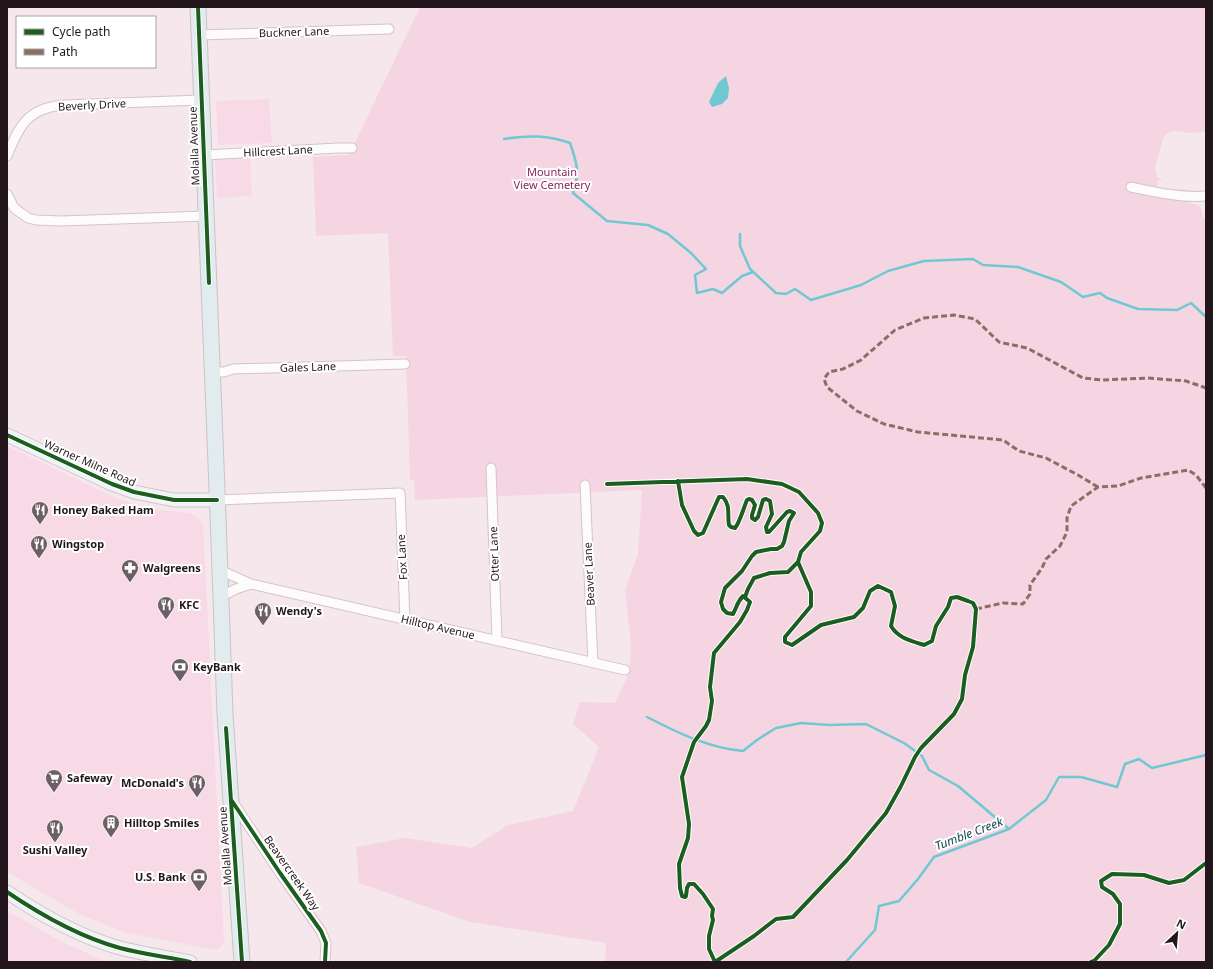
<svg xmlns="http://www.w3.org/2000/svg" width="1213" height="969" font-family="'Noto Sans',sans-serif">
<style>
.built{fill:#f7dae6}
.green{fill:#f6d5e3}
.water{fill:#70c8d2}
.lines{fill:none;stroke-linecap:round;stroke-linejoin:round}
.stream{stroke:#70c8d2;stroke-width:2.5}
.street-casing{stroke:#d2c4ca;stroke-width:11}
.secondary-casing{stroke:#d2c4ca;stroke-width:15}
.primary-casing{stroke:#cbc3c7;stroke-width:17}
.street{stroke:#fefbfc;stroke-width:9}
.secondary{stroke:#f0f3f5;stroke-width:13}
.primary{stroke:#e2ebed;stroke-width:15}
.quiet{stroke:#8d6e63;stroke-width:3;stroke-dasharray:6 3;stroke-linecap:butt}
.cycleway-casing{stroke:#fff;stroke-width:6}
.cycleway{stroke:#1b5e20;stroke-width:4}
.labels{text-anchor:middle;stroke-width:4;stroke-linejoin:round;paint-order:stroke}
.street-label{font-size:11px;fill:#22161c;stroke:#fff}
.park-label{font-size:11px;fill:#86275c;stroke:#fff}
.poi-label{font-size:11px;font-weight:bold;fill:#22161c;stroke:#fff;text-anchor:start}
.water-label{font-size:12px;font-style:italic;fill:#11494e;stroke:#fff}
</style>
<rect width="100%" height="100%" fill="#f6e7ed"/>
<path class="built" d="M269,99L272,143L218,145L216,101Z
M250,158L252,196L217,198L215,160Z
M7,446L116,498L137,505L161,510L190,513L198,518L203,525L224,943L217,950L127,933L83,916L63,905L7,872Z
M7,911L62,942L107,962H7Z"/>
<path class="green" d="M420,7H1206V131C1201,132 1195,133 1189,133C1180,132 1172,128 1164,136L1155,168L1157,177L1163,181L1157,180L1158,190L1182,195L1190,203L1198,205L1201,208L1203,217L1206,219V962H605L606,943L470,922L359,883L356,847L405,838L472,848L508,825L573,811L599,747L573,724L580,702L615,703L630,671L631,645L625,591L638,553L642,490L415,500L414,480L410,481L406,356H393L388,233L316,236L313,157L349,155Z"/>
<path class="water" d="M726,76L729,88L728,98L722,104L712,107L709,102L718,83Z"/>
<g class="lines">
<path class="stream" d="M504,139C528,135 548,135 570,143C577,163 580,172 573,193L607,221L648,225L668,234L691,253L706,269L695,275L697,293L713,289L722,293L742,276L753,272
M740,234V246L750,269L776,293L786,294L795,289L811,300L861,285L888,271L924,261L973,259L983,265L1018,267L1061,282L1083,297L1100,293L1107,298L1138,309L1177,310L1191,303L1206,317
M647,717C678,733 709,748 743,751L757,740L776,728L801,723L829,725L866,724L904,743L922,756L929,770L958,786L1009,829
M846,962L875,930L879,906L899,901L918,879L934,857L1009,829L1046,800L1059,777H1081L1117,787L1125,764L1139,759L1152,768L1206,755"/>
<defs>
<path id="street" d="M199,35L389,29
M204,155L338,148H352
M7,156C19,126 27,109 62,105L202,100
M1131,187C1155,192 1181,198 1206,196
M7,194L14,208L28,218L36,220L61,221L206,216
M212,372H224L233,369L405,364
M491,468L497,641
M585,485L593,663
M217,500L400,493L405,620
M220,570L251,584L625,670
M220,597L236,589L251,584
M233,802L280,873L321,931L326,943L325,962"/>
<path id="secondary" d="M7,435L112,484L134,492L174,500H217
M7,892C41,915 80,937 120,948C143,954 167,957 190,962"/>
<path id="primary" d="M198,7L218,515L225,714L242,962"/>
</defs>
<use href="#street" class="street-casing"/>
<use href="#secondary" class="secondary-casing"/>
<use href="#primary" class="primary-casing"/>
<use href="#street" class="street"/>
<use href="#secondary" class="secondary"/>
<use href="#primary" class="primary"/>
<path class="quiet" d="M1098,487L1078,475L1046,458L1019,451L1003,440L918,432L884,424L857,411L827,387L824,379L829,372L843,369L861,360L895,330L924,318L954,315L975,319L999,342L1027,348L1083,378L1102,380L1148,378L1186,381L1206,388
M976,609L1003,603L1023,604L1030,594V585L1042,568L1046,559L1060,546L1067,532V518L1071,506L1098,487L1118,486L1141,478L1188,470L1196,475L1206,488"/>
<defs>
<path id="cycleway" d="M198,7L209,283
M7,435L112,484L134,492L174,500H217
M678,481L682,505L694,531L698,535L703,533L719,497H723C731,506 727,515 729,525L731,527L735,528C739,524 744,507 747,500L749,499L752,500L755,505L752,515V518L755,520L758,517L763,500L766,499L770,501L772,514L766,527L767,532H769L787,512L790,511L794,513L789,521L784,542L782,546L777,549H771L756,552L752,556L742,571L725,588L721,602L723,609L727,613L733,614C737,607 737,602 743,596L750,602L747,610L740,622L714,653L710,687L712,701L709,720L706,726L694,742L682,777L689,824L688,838L679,864L680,888L682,896L685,897L686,896L687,888L689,884H694L703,894L713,909L712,916L713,920L709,936V949L715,962
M607,484L747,479L782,484L799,492L818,513L822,523L820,531L801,552L798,562L811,592V606L785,637V642L792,645L821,625L854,617L863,608L870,591L878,586L891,592L895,606L891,626C898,638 911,641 924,645L932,641L936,626L948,607L951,598L957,597L968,601L973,603L976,609L973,647L965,675L962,699L954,714L921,748L915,757L901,786L886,813L847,860L793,917L776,919L754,936L715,962
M745,597L748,589L754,578L770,573L788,572L798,562
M226,728L242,962
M232,801L280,873L321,931L326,943L325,962
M7,892C41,915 80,937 120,948C143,954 167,957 190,962
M1091,962L1094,961L1109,945L1120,924V904L1113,894L1102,887L1101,881L1112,874L1144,875L1169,883L1184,880L1206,863"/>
</defs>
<use href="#cycleway" class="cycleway-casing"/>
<use href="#cycleway" class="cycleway"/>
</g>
<defs>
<symbol id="restaurant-pin" viewBox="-11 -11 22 30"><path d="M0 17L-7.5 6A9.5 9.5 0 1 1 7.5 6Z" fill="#6c5f65" stroke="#fff"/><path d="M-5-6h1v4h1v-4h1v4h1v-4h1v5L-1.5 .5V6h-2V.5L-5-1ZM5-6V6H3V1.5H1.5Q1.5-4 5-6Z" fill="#fff"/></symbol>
<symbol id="pharmacy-pin" viewBox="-11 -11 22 30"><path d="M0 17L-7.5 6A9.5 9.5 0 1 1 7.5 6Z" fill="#6c5f65" stroke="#fff"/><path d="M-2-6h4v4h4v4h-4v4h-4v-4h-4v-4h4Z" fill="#fff"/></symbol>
<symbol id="bank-pin" viewBox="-11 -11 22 30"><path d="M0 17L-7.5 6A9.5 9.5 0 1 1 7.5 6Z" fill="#6c5f65" stroke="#fff"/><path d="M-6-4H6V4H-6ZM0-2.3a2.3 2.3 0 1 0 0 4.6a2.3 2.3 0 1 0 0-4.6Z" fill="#fff"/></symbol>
<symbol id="supermarket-pin" viewBox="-11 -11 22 30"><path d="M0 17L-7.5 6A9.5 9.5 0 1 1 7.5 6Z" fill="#6c5f65" stroke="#fff"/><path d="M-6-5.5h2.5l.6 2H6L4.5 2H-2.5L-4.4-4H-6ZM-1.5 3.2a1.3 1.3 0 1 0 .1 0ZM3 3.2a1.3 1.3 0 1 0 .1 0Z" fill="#fff"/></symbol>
<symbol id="building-pin" viewBox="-11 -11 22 30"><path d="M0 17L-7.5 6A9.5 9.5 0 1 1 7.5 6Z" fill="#6c5f65" stroke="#fff"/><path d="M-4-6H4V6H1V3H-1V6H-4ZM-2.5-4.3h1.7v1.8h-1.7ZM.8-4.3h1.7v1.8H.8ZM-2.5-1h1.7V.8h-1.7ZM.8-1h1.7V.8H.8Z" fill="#fff"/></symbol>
</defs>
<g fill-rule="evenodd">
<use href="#restaurant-pin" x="30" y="500" width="20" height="27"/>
<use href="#restaurant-pin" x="29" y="534" width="20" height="27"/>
<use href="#pharmacy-pin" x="120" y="558" width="20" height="27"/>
<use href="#restaurant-pin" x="156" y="595" width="20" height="27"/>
<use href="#restaurant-pin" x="253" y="601" width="20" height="27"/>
<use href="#bank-pin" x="170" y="657" width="20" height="27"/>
<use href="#supermarket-pin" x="44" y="768" width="20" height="27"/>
<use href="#restaurant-pin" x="187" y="773" width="20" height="27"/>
<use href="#building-pin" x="101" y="813" width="20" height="27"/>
<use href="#restaurant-pin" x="45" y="818" width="20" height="27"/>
<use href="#bank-pin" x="189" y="867" width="20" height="27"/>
</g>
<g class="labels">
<g class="street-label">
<text transform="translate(294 32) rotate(-2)" y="4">Buckner Lane</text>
<text transform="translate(92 105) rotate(-3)" y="4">Beverly Drive</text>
<text transform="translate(194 146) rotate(-92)" y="4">Molalla Avenue</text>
<text transform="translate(278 151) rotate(-3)" y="4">Hillcrest Lane</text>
<text transform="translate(308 367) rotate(-2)" y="4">Gales Lane</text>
<text transform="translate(90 463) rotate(24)" y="4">Warner Milne Road</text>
<text transform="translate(494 554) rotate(-92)" y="4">Otter Lane</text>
<text transform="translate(402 557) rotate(-93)" y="4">Fox Lane</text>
<text transform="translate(589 574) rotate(-93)" y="4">Beaver Lane</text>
<text transform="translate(438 627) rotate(13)" y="4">Hilltop Avenue</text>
<text transform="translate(225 846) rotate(-94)" y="4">Molalla Avenue</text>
<text transform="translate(292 873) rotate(55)" y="4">Beavercreek Way</text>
</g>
<g class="park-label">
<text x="552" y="176">Mountain<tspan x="552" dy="13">View Cemetery</tspan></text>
</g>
<g class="poi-label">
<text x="53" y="514">Honey Baked Ham</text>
<text x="52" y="548">Wingstop</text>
<text x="143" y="572">Walgreens</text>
<text x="179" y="609">KFC</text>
<text x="276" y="615">Wendy's</text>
<text x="193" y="671">KeyBank</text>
<text x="67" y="782">Safeway</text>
<text x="184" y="787" text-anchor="end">McDonald's</text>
<text x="124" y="827">Hilltop Smiles</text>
<text x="55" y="854" text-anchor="middle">Sushi Valley</text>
<text x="186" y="881" text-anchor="end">U.S. Bank</text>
</g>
<g class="water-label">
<text transform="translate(969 834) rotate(-21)" y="4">Tumble Creek</text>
</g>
</g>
<rect width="1213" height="969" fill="none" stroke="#22161c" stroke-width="16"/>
<rect x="16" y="16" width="140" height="52" fill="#ffffff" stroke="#a7a2a4"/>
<rect x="24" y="29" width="20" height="6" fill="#1b5e20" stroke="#a7a2a4"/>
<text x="52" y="36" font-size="12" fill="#22161c">Cycle path</text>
<rect x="24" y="49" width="20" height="6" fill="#8d6e63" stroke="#a7a2a4"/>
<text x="52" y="56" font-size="12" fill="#22161c">Path</text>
<g transform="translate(1177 933) rotate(26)" stroke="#ffffff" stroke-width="3" paint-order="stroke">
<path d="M0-3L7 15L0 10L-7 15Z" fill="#22161c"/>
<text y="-6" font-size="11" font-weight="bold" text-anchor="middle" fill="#22161c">N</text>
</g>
</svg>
